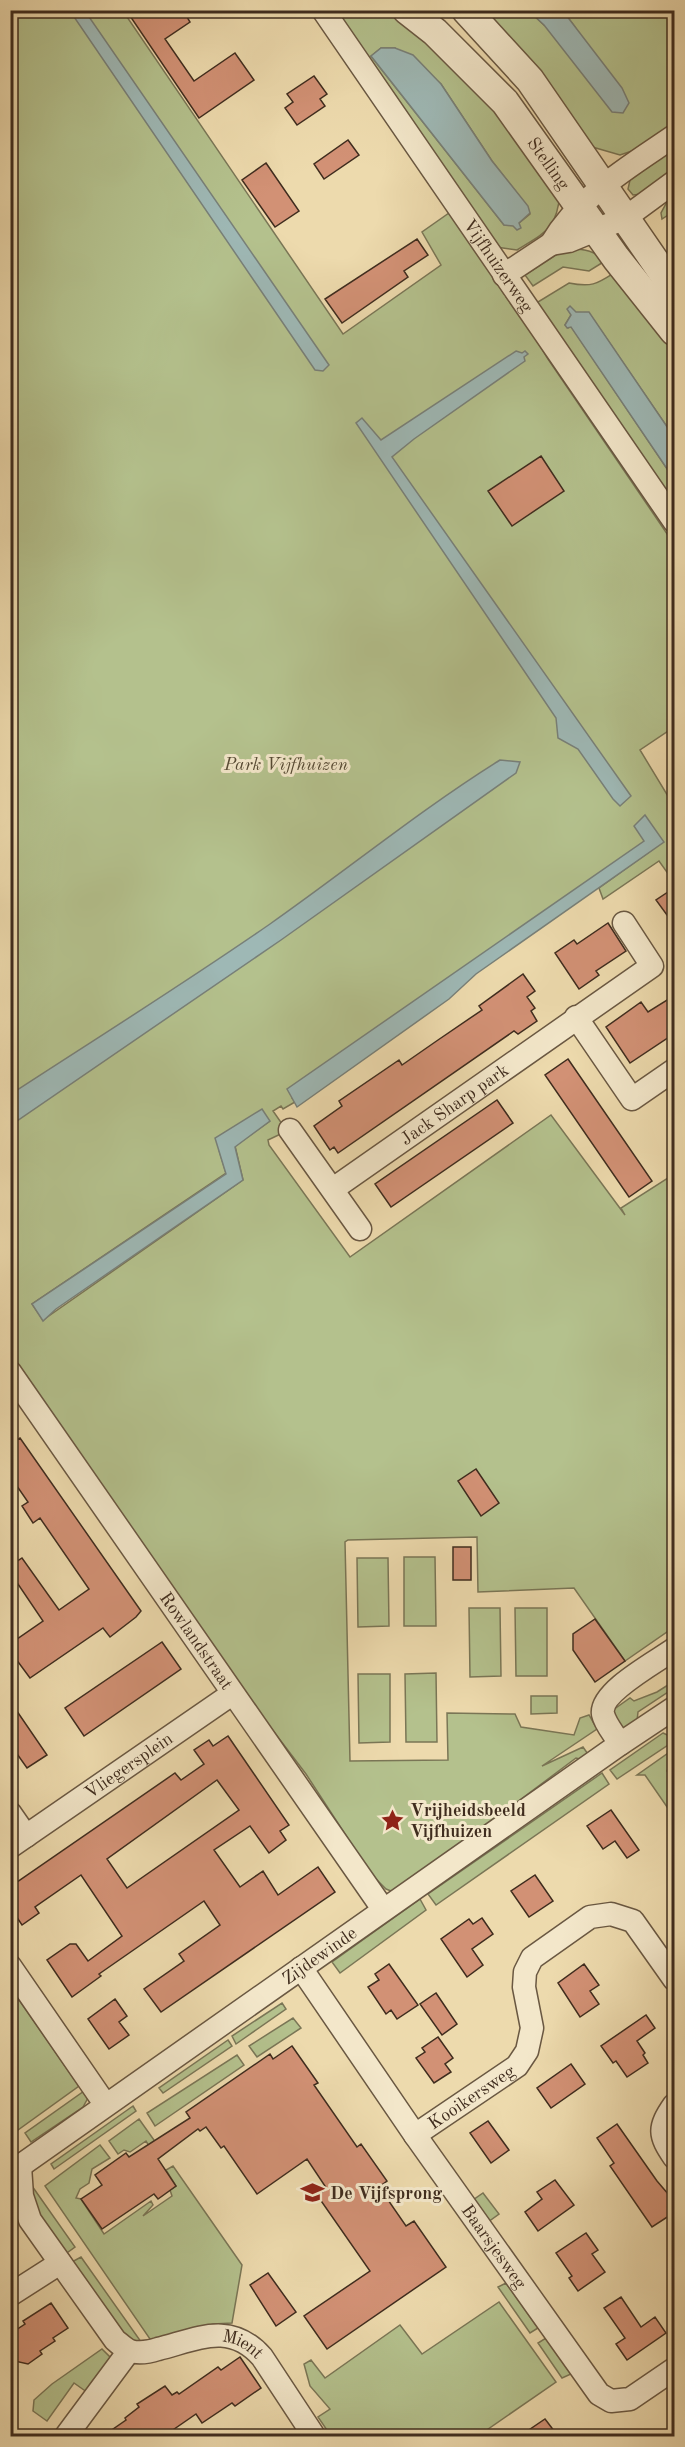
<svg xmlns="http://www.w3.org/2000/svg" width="685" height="2447" font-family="'Old Standard TT',serif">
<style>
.green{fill:#b4c18d;stroke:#7a7656;stroke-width:1.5;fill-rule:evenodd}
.water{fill:#9eb8b5;stroke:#788079;stroke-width:1.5}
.building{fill:#d29175;stroke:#3f2c1e;stroke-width:1.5;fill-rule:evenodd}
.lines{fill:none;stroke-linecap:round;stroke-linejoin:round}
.minor-casing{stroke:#6a5842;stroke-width:25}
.tertiary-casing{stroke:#6a5842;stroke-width:31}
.minor{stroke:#f3e7ca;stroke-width:22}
.tertiary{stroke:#f3e7ca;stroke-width:28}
.labels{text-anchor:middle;stroke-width:6;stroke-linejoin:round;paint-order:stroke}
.street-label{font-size:18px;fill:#3f2c1e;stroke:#f3e7ca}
.park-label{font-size:18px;font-style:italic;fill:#564a34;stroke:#f3e7ca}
.poi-label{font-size:18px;font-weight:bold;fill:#3f2c1e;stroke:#f3e7ca;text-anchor:start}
</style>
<rect width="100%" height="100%" fill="#eddaad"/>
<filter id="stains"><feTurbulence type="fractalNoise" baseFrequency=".00333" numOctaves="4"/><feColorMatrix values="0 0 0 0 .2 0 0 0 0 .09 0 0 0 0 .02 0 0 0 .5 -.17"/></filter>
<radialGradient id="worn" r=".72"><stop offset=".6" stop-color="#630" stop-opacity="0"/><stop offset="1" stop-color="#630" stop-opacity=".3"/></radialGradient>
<path class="green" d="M11,11H123L343,334L441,265L422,232L449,213L492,271L491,274L504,294L508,295L506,297L517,312L519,311L548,359L674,544V727L640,750L674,806V882L659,861L603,899L599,888L652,850L292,1098L295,1102L283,1109L281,1106L273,1111L287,1131L268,1140L269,1145L350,1257L551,1115L625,1215L621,1208L674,1174V1627L625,1661L574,1588L478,1592L477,1537L348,1540L345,1542L350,1761L448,1760L447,1713L515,1714L521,1727L574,1735L580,1718L589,1715L597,1729L542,1766L583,1747L590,1757L584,1760L576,1758L396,1893L386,1889L371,1874L306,1774L252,1703L23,1371L11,1359ZM270,1121L235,1146L243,1180L43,1320L32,1304L226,1173L219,1150Z
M328,11H397L480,84L560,193C557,229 546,232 517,250L496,247ZM381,48H395L441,84L492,161L527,206L530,214L519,223L504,225L371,56Z
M476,11H529L544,25L575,27L563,11H674V123L635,150L620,155L589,146Z
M674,149V171L642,194L633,195L628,189L630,180Z
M674,195V211L662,219L661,213L668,200Z
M571,249C585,249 595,251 605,261L589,271L563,267L533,286L525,275L559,253Z
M617,271L674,343V437L589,313L571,315L565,325L568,328L571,326L674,479V509L533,305L569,283C593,288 598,283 617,271Z
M404,1557H435L436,1626H404Z
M357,1558H388L389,1626L358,1627Z
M469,1608H500L501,1676L470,1677Z
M515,1608H547V1676H516Z
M436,1673L437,1742H406L405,1674Z
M358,1674H390V1742L359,1743Z
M674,1676V1688L638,1712L637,1721L621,1730L613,1710L630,1698L634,1701L657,1692L668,1685V1678Z
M531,1696H557V1713L531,1714Z
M663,1733L674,1738V1741L617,1779L610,1770Z
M674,1749V1762H671L667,1771L674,1782V1817L645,1775H637Z
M602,1773L609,1784L436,1905L428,1894Z
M420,1899L426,1910L340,1973L332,1962Z
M10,1987L79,2086L11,2135H10Z
M282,2003L286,2009L236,2044L232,2036Z
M293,2018L301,2028L257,2057L249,2046Z
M228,2040L232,2046L163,2093L159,2088Z
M237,2055L244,2065L155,2126L147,2113Z
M87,2089L89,2096L83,2107L31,2142L25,2133Z
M133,2106L136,2111L54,2169L51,2164Z
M139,2119L164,2154L157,2159L146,2141L130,2152L124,2150L118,2154L109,2141Z
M100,2145L110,2158L92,2169L89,2183L80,2189L76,2198L81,2199L104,2234L151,2201L153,2205L143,2216L172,2196L170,2190L176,2186L166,2170L173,2166L242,2265L232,2323L213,2324L152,2342L45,2186Z
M32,2186L75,2247L64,2255L34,2211Z
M483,2193L499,2214L488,2222L473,2200Z
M81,2257L144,2346L127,2342L70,2263Z
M506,2283L538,2328L530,2333L498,2287Z
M499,2302L556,2382L478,2436H331L318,2417L330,2409L310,2386L304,2364L311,2360L325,2378L400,2325L422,2354Z
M546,2338L571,2374L562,2378L538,2343Z
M102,2349L111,2358L91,2395L74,2383L47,2421L33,2411L34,2400L52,2384Z"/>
<path class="water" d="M70,11H85L329,365L323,371L315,370Z
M529,11H563L622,88L629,103L623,113L612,112L544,25Z
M381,48H395L413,55L441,84L492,161L528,206L530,213L519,223L521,228L517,230L513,226L504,225L371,56Z
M570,306L576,312H589L674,437V479L571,327L567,328L565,325L571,315L567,309Z
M516,351L522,353L525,351L528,354L524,357L525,361L414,439L392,457L631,796L620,806L613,799L578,749L558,738L556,718L356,423L362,418L381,440Z
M500,760L520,762L516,773L281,940L11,1125V1094C97,1038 185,983 270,924C347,870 420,810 500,760Z
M645,815L664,842L476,974L449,999L297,1107L287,1089L644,841L634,826Z
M262,1109L270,1121L235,1147L243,1180L56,1309L43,1321L32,1304L226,1174L215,1138Z"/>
<path class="building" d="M126,10H183L190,22L165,39L194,81L235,53L254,80L199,118Z
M314,76L327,94L320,99L325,106L297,125L285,108L293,102L287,94Z
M348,140L359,155L324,179L314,164Z
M266,163L299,211L275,227L242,180Z
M417,239L428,255L404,271L408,277L342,323L325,299Z
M541,456L564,491L512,526L488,491Z
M668,892L675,901V926L656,900Z
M608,923L626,951L596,971L599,975L579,989L555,953L574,940L577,944Z
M523,974L535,991L527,997L535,1008L531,1011L537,1021L518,1034L514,1031L338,1153L334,1147L330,1150L314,1126L342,1106L339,1101L399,1060L402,1065L438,1040L482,1010L479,1006Z
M675,995V1033L630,1063L606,1027L641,1002L648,1012Z
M568,1059L652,1181L629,1197L545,1075Z
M497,1100L513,1123L391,1207L375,1184Z
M20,1438L141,1611L136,1617L110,1637L103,1628L30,1678L10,1651V1644L43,1621L18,1584L10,1589V1566L22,1558L59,1610L89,1589L40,1518L33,1523L22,1506L28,1502L10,1476V1444Z
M476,1469L499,1503L481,1516L458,1481Z
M453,1547H471V1580H453Z
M595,1619L625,1661L595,1682L573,1650V1634Z
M162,1642L181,1669L84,1736L65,1708Z
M10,1701L47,1755L27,1768L10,1744Z
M228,1736L289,1825L280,1831L286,1840L269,1853L250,1826L214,1850L240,1887L263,1871L278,1895L318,1867L335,1892L161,2012L144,1989L184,1961L179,1954L220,1925L204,1901L99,1974L101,1976L72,1997L47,1960L70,1944H76L88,1961L122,1936L81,1875L35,1907L39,1913L22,1925L10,1907V1887L175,1773L181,1780L204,1764L194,1750L209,1740L213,1746ZM217,1780L239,1810L127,1888L107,1859Z
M611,1810L639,1850L627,1858L615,1841L603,1849L587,1826Z
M535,1875L553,1901L529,1917L511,1891Z
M482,1918L493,1934L472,1949L483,1965L467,1977L441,1939L469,1919L473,1924Z
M389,1964L418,2005L397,2019L391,2010L386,2014L368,1987L379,1980L375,1974Z
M584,1964L599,1985L590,1991L599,2004L580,2017L558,1983Z
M436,1993L457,2024L442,2035L420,2004Z
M115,1999L127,2016L119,2022L129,2035L109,2049L88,2019Z
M646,2015L655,2028L637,2041L645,2053L643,2055L648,2063L627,2077L616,2061L613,2063L601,2046Z
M438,2037L453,2058L445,2064L451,2072L434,2083L416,2058L425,2052L422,2048Z
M292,2046L318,2083L314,2085L357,2147L361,2144L387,2181L379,2187L406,2226L414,2221L446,2267L327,2349L304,2316L370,2271L317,2195L327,2189L307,2159L257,2194L224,2146L221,2148L206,2127L200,2131L198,2129L158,2159L176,2186L158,2199L154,2194L102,2229L81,2199L102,2185L95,2175L126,2153L129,2157L190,2118L186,2112L270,2054L273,2059Z
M571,2064L585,2084L551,2108L537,2088Z
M488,2121L509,2150L491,2163L470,2133Z
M617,2124L657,2181L675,2202V2212L652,2227L610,2166L614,2163L597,2138Z
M555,2180L574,2205L538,2231L525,2212L542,2199L537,2192Z
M586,2233L598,2250L592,2254L605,2272L578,2291L569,2278L572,2276L556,2253Z
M268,2273L296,2312L276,2326L250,2285Z
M621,2297L641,2327L655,2317L666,2333L627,2360L616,2344L625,2338L604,2308Z
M51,2303L68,2328L53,2338L55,2341L40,2351L42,2354L28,2364L10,2360V2334L25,2324L23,2321Z
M240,2357L261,2388L235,2406L232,2403L202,2423L196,2414L164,2436H103L126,2420L125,2418L139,2407L137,2404L165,2386L172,2395L177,2392L179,2394L218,2367L221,2370Z
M545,2419L558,2436H520Z"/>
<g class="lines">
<defs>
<g id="minor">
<path id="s1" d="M323,10L674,521"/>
<path d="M674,136C629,167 580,195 551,244L569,241L625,218L674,182"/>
<path d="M504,275L551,244"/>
<path d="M576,1017L632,1099L674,1070"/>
<path d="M290,1130L360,1229"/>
<path id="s2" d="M333,1189L652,966L624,923"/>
<path id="s3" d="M10,1372L383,1909"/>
<path d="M620,1744C615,1735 605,1724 603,1714C599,1692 658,1661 674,1649"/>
<path d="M10,1813L26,1836"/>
<path id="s4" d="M10,1847L232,1694"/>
<path d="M10,1966L105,2104"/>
<path id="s5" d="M301,1968L415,2135L599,2394L611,2401L630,2399L674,2369"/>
<path d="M674,2105C658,2128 659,2135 674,2157"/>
<path id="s6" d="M415,2135L517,2066L527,2051L532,2028L524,1987L525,1972L532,1958L590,1917L611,1914L633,1921L674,1979"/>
<path id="s7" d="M20,2166L620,1744L674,1708"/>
<path id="s8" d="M20,2166L22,2196L30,2220L115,2340C120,2344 125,2349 130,2351C140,2354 149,2352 158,2349C198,2339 230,2321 262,2357L314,2436"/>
<path d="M10,2295L60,2263"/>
<path d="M66,2436L129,2351"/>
</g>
<g id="tertiary">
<path id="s9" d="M407,10L435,32L505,102L616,258L674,331"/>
<path d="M466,10L530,80L674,289"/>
</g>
</defs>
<use href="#minor" class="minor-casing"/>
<use href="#tertiary" class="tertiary-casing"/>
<use href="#minor" class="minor"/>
<use href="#tertiary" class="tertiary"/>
</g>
<defs>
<symbol id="sight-bare" viewBox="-9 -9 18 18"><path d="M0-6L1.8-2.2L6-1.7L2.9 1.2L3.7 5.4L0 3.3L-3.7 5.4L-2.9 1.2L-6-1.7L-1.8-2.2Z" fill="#8f2418" stroke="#f3e7ca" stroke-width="2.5" paint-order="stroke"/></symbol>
<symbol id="school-bare" viewBox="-9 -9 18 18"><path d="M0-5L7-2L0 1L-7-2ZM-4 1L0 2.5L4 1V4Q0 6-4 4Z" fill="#8f2418" stroke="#f3e7ca" stroke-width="2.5" paint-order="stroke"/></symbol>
</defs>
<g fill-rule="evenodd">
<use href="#sight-bare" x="376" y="1804" width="33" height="33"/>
<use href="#school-bare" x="296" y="2176" width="33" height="33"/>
</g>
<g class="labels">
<g class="street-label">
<text dy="6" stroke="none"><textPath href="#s9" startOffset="210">Stelling</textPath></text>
<text dy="6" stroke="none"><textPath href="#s1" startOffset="310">Vijfhuizerweg</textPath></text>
<text dy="6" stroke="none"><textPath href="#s2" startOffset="148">Jack Sharp park</textPath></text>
<text dy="6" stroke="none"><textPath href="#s3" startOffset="327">Rowlandstraat</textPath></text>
<text dy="6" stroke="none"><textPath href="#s4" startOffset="144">Vliegersplein</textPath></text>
<text dy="6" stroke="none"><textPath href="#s7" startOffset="366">Zijdewinde</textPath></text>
<text dy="6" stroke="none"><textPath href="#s6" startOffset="68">Kooikersweg</textPath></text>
<text dy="6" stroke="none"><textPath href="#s5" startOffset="339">Baarsjesweg</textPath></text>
<text dy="6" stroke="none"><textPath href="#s8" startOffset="338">Mient</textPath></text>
</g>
<g class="park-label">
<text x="286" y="770">Park Vijfhuizen</text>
</g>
<g class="poi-label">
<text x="410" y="1816">Vrijheidsbeeld<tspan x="410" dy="21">Vijfhuizen</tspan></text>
<text x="330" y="2199">De Vijfsprong</text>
</g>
</g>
<rect width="685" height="2447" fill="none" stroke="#eddaad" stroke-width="36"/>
<rect x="12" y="12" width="661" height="2423" fill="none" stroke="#3f2c1e" stroke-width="3"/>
<rect x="18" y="18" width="649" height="2411" fill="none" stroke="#3f2c1e" stroke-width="1.5"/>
<rect width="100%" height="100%" filter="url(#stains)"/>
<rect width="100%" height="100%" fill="url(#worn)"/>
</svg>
